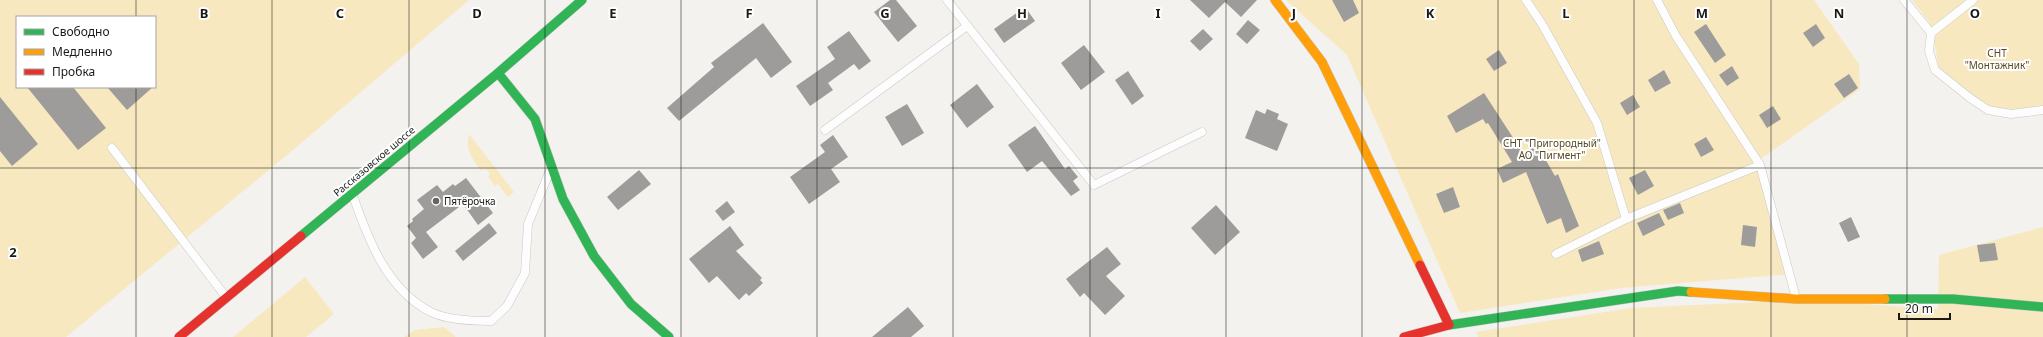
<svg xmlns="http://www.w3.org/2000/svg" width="2043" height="337" font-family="'Noto Sans',sans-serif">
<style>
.green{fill:#f7e8c0;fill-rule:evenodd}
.building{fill:#9e9c9a}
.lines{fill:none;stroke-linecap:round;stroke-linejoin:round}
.lane-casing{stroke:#cac8c6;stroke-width:9}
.fast-casing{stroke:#cac8c6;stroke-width:10}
.slow-casing{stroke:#cac8c6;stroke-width:10}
.jam-casing{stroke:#cac8c6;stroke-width:10}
.lane{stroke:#fdfdfd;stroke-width:8}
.fast{stroke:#30b455;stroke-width:9}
.slow{stroke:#ff9f0a;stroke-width:9}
.jam{stroke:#e5322d;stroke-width:9}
.grid{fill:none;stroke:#1a1918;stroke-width:1;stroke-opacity:0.55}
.poi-dot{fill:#666563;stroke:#fff;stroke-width:1.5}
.labels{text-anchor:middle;stroke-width:4;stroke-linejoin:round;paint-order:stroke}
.park-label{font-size:10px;fill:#584921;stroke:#fff}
.street-label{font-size:10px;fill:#1a1918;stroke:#fff}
.poi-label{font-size:10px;fill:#1a1918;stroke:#fff;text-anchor:start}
.grid-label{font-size:13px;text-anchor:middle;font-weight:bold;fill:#1a1918;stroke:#fff;stroke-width:4;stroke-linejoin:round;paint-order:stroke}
</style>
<rect width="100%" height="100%" fill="#f4f2ef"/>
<path class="green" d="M0,0H469L293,150L66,337H0ZM17,17H155V87H17Z
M1286,0H1814L1859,64L1860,89L1759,160L1792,274L1621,288L1460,313L1347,55Z
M1912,0H2043V114L2004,118L1939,76L1936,51L1929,22Z
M469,134L514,192L508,197L498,184L495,186L488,177L490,174L485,168L481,171C472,158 465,150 469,134Z
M2043,227V337H1478L1476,332L1631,308L1803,300L1938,309L1939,255Z
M305,277L334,314L306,337H233Z
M444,327L456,337H404L415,330Z"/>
<path class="building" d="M890,0H896L917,26L898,42L874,12Z
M1190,0H1257L1241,17L1225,2L1209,18Z
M1332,0H1353L1359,13L1344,22Z
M1025,7L1035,21L1004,43L994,29Z
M1248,20L1260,30L1247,44L1236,34Z
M763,23L792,62L771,78L756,58L679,121L667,108L714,67L711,63Z
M1706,24L1726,55L1715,63L1694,32Z
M1816,24L1825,38L1813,47L1803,33Z
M1203,29L1213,39L1200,51L1190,41Z
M849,31L871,61L859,70L854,64L828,83L833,90L810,106L796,86L835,59L827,47Z
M1084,45L1105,72L1081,90L1061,63Z
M1499,50L1507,63L1494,71L1486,59Z
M1732,66L1739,78L1727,86L1719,75Z
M1664,70L1671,83L1655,92L1648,80Z
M1128,71L1144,96L1132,105L1115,80Z
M1849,74L1858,88L1844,98L1834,84Z
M977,84L994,107L967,128L950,105Z
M27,87H73L106,128L78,150Z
M107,87H153L127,110Z
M1484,93L1523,153L1537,145L1555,176L1558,174L1579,226L1566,233L1561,218L1547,224L1526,172L1503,183L1497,169L1512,162L1488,123L1486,124L1483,119L1456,133L1447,116Z
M1633,95L1640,107L1627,115L1620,103Z
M0,97L38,144L12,166L0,151Z
M907,104L924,133L902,146L885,117Z
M1773,106L1781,119L1767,128L1759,115Z
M1267,109L1279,114L1277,119L1288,124L1277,151L1245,138L1256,110L1265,114Z
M1035,126L1065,169L1069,166L1078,177L1073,181L1080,190L1071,196L1042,161L1027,172L1008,145Z
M833,135L848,157L831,169L840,182L809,204L790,177L825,152L820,145Z
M1706,137L1714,150L1701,157L1694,144Z
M639,170L651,184L618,210L607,197Z
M1645,170L1654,186L1638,195L1629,178Z
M466,178L493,213L478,225L463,204L426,232L438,247L423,259L411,243L416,238L407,226L413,221L412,219L424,209L417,200L437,185L443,192L453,184L455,186Z
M1453,187L1460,207L1444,213L1436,194Z
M727,201L735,212L723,221L715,211Z
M1680,203L1684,213L1668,220L1663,210Z
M1216,205L1240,232L1215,255L1191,228Z
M1659,213L1665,225L1643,236L1637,223Z
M1851,217L1860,237L1848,242L1839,223Z
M489,223L497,233L463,261L455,251Z
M1743,225L1757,227L1755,247L1741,245Z
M730,226L744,245L736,251L762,278L760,280L763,283L749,296L746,293L739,300L717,276L709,283L689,259Z
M1599,241L1604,254L1582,262L1578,250Z
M1995,243L1998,260L1980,262L1977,245Z
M1107,247L1121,264L1106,276L1125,296L1105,315L1084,293L1080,297L1066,279Z
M908,307L924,326L911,337H872Z"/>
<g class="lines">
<defs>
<path id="lane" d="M947,0L1094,185L1202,132
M1526,0L1542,24L1597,123L1626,219L1760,165
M1657,0L1676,36L1760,165L1796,298
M1904,0L1931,33L1973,0
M1931,33L1929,51L1935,70L1970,98L1988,110L2011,114L2043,110
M825,130L967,26
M112,148L226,297
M353,196C368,239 387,290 431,312C447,320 473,321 491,321L507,306L525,273L528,224L549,173
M1556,254L1626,219"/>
<path id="fast" d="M498,73L535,119L563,199L594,256L631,304L669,337
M301,236L498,73L582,0
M1885,299H1953L2043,307
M1449,325L1678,291L1691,292"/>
<path id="slow" d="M1275,0L1322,62L1420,265
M1691,292L1796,299H1885"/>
<path id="jam" d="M179,337L301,236
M1404,337L1449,325L1420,265"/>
</defs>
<use href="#lane" class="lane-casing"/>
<use href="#fast" class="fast-casing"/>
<use href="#slow" class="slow-casing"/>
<use href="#jam" class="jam-casing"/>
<use href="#lane" class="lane"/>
<use href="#fast" class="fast"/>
<use href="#slow" class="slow"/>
<use href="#jam" class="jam"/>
</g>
<path class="grid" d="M136,0V17M272,0V337M409,0V337M545,0V337M681,0V337M817,0V337M953,0V337M1090,0V337M1226,0V337M1362,0V337M1498,0V337M1634,0V337M1771,0V337M1907,0V337M136,87V337M0,168H2043"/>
<circle class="poi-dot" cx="436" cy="201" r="4"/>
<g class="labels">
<g class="park-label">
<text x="1997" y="57">СНТ<tspan x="1997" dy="12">"Монтажник"</tspan></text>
<text x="1552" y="147">СНТ "Пригородный"<tspan x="1552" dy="12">АО "Пигмент"</tspan></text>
</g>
<g class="street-label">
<text transform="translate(374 161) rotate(-40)" y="4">Рассказовское шоссе</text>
</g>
<g class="poi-label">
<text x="444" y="205">Пятёрочка</text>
</g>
</g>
<g class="grid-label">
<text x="204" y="18">B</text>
<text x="340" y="18">C</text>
<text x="477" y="18">D</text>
<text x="613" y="18">E</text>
<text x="749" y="18">F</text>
<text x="885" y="18">G</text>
<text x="1022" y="18">H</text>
<text x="1158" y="18">I</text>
<text x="1294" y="18">J</text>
<text x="1430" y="18">K</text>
<text x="1566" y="18">L</text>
<text x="1702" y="18">M</text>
<text x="1839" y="18">N</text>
<text x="1975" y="18">O</text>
<text x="13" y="257">2</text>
</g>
<rect x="16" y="16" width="140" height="72" fill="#ffffff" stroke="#a3a3a3"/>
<rect x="24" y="29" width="20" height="6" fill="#30b455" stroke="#a3a3a3"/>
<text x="52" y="36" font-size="12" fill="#1a1918">Свободно</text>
<rect x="24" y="49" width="20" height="6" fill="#ff9f0a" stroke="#a3a3a3"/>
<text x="52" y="56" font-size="12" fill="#1a1918">Медленно</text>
<rect x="24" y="69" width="20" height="6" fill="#e5322d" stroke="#a3a3a3"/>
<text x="52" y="76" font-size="12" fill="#1a1918">Пробка</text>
<path d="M1899 313v6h51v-6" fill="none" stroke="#1a1918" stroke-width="2"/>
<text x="1905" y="313" font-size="12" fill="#1a1918" stroke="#ffffff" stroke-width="3" paint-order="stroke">20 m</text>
</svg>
